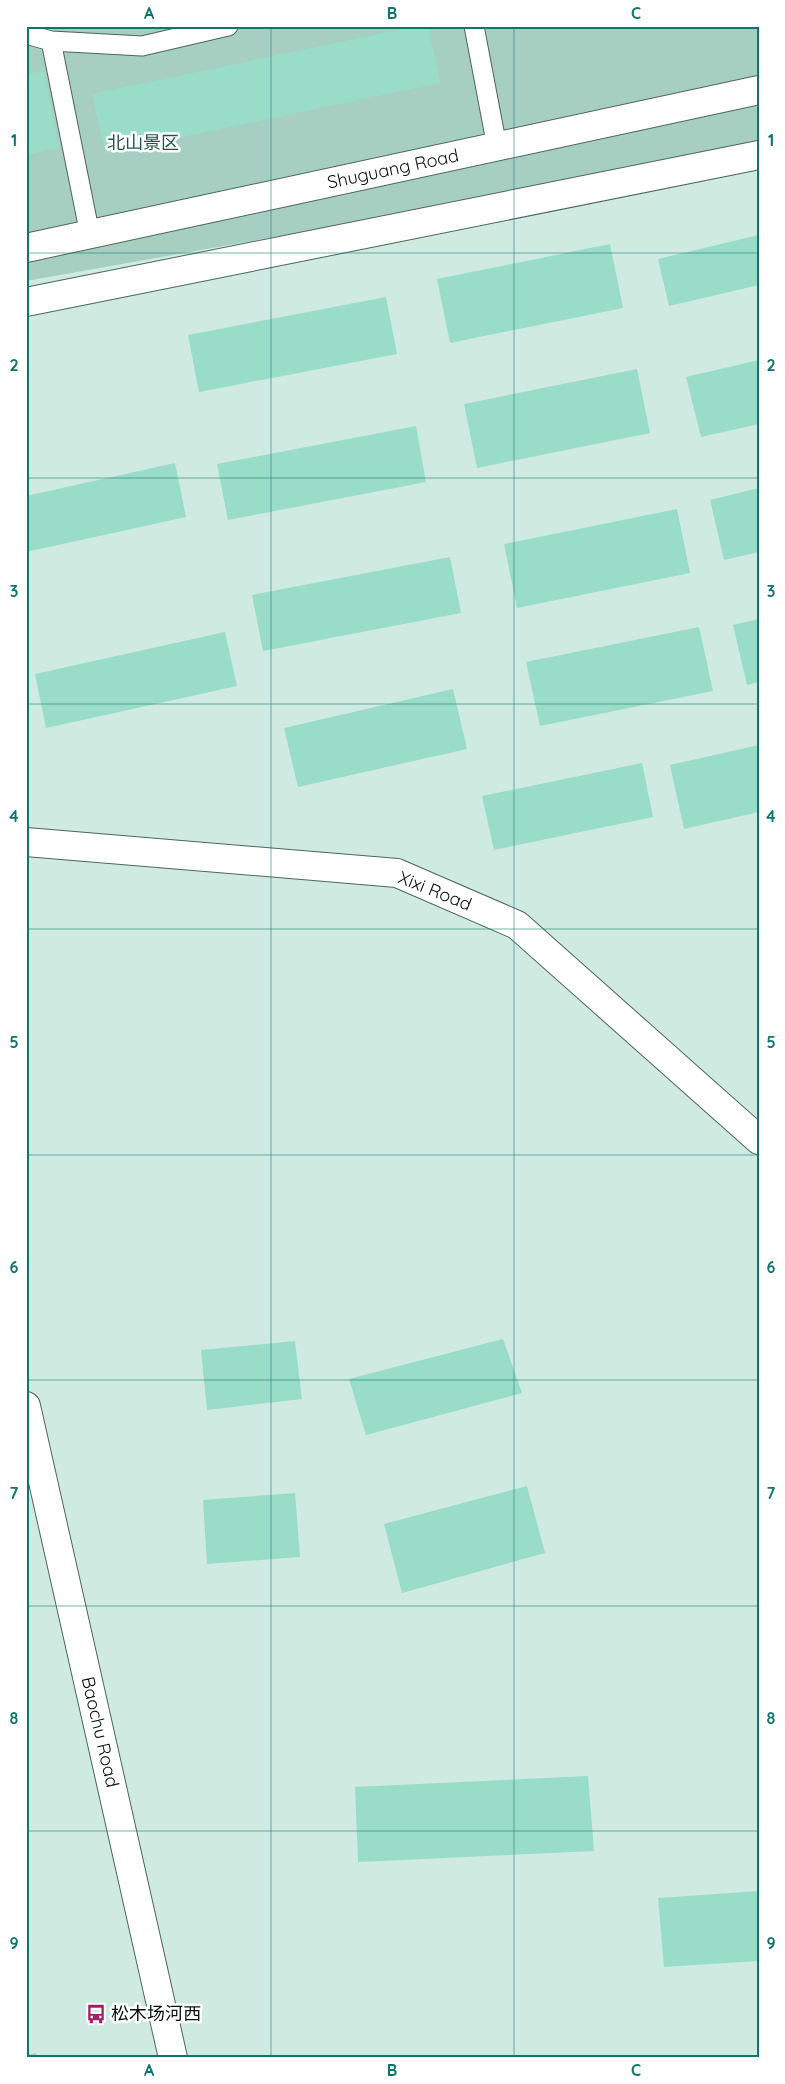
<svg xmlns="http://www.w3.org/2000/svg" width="785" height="2084" font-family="Quicksand,'Noto Sans SC',sans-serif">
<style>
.green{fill:#a6cec1}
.building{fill:#99ddc8}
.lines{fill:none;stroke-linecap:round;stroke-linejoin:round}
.service-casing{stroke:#4d665e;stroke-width:21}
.tertiary-casing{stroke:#4d665e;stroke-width:30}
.secondary-casing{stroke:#4d665e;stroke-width:30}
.service{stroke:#fff;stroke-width:19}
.tertiary{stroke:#fff;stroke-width:28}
.secondary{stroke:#fff;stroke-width:28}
.grid{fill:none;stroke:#0f766e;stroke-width:1;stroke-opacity:0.55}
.labels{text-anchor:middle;stroke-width:5;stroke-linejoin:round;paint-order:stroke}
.park-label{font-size:18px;fill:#1f5648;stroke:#fff}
.street-label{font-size:18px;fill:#07100d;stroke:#fff}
.poi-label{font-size:18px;fill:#07100d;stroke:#fff;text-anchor:start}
.neatline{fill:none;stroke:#0f766e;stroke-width:2}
.grid-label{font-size:16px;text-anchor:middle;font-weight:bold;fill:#0f766e}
</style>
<rect width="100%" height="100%" fill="#ceeae1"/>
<path class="green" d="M26,26H759V151L26,281Z"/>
<path class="building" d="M417,26H428L440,83L105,153L92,94Z
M44,71L59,148L26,155V74Z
M759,235V285L669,306L658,259Z
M610,244L623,308L450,343L437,279Z
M386,297L397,354L199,392L188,335Z
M759,360V424L701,437L686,377Z
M637,369L650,433L477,468L464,404Z
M416,426L426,482L228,520L217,464Z
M175,463L186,517L26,552V496Z
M759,488V552L724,560L710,500Z
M677,509L690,573L517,608L504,544Z
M450,557L461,613L263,651L252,595Z
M759,619V682L747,685L733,625Z
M699,627L713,691L540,726L526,662Z
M225,632L237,686L46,728L35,674Z
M453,689L467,749L298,787L284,728Z
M759,745V812L684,829L670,765Z
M642,763L653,817L494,850L482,796Z
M503,1339L522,1393L366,1435L349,1379Z
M295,1341L302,1399L207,1410L201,1350Z
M527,1486L545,1553L402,1593L384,1524Z
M295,1493L300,1557L207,1564L203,1500Z
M588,1776L594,1851L358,1862L355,1787Z
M759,1891V1961L664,1967L658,1898Z
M36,2053L37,2058H26V2055Z"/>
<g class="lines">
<defs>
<path id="service" d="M474,26L497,147
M26,34L51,41L142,46L228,26
M51,41L90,235"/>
<path id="tertiary" d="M26,842L397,873L517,925L759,1140"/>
<path id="secondary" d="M26,248L759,90
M26,302L759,155
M26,1406L173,2058"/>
</defs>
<use href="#service" class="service-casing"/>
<use href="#tertiary" class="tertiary-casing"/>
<use href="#secondary" class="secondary-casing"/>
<use href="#service" class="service"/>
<use href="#tertiary" class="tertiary"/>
<use href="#secondary" class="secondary"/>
</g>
<path class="grid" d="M271,26V2058M514,26V2058M26,253H759M26,478H759M26,704H759M26,929H759M26,1155H759M26,1380H759M26,1606H759M26,1831H759"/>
<defs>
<symbol id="bus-bare" viewBox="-9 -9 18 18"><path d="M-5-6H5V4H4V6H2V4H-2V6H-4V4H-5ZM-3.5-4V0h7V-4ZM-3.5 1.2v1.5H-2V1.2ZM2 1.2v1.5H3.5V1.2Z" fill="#a61e67" stroke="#fff" stroke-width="2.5" paint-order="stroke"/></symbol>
</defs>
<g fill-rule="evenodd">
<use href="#bus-bare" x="82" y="2000" width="28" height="28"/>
</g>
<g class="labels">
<g class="park-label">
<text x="143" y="149">北山景区</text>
</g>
<g class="street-label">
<text transform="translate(393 169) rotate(-12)" y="6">Shuguang Road</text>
<text transform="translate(435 891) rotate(22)" y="6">Xixi Road</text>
<text transform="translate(100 1732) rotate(77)" y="6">Baochu Road</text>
</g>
<g class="poi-label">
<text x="111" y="2020">松木场河西</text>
</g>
</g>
<rect width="785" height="2084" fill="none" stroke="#ffffff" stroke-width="55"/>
<rect x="28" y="28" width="730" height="2028" class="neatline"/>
<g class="grid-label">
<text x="149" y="19">A</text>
<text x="392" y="19">B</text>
<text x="636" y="19">C</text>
<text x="14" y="146">1</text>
<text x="771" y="146">1</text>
<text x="14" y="371">2</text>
<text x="771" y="371">2</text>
<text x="14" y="597">3</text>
<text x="771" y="597">3</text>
<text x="14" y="822">4</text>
<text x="771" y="822">4</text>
<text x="14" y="1048">5</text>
<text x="771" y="1048">5</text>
<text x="14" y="1273">6</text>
<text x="771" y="1273">6</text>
<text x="14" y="1499">7</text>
<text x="771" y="1499">7</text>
<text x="14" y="1724">8</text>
<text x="771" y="1724">8</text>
<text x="14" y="1949">9</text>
<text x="771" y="1949">9</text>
<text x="149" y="2076">A</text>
<text x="392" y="2076">B</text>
<text x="636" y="2076">C</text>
</g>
</svg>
